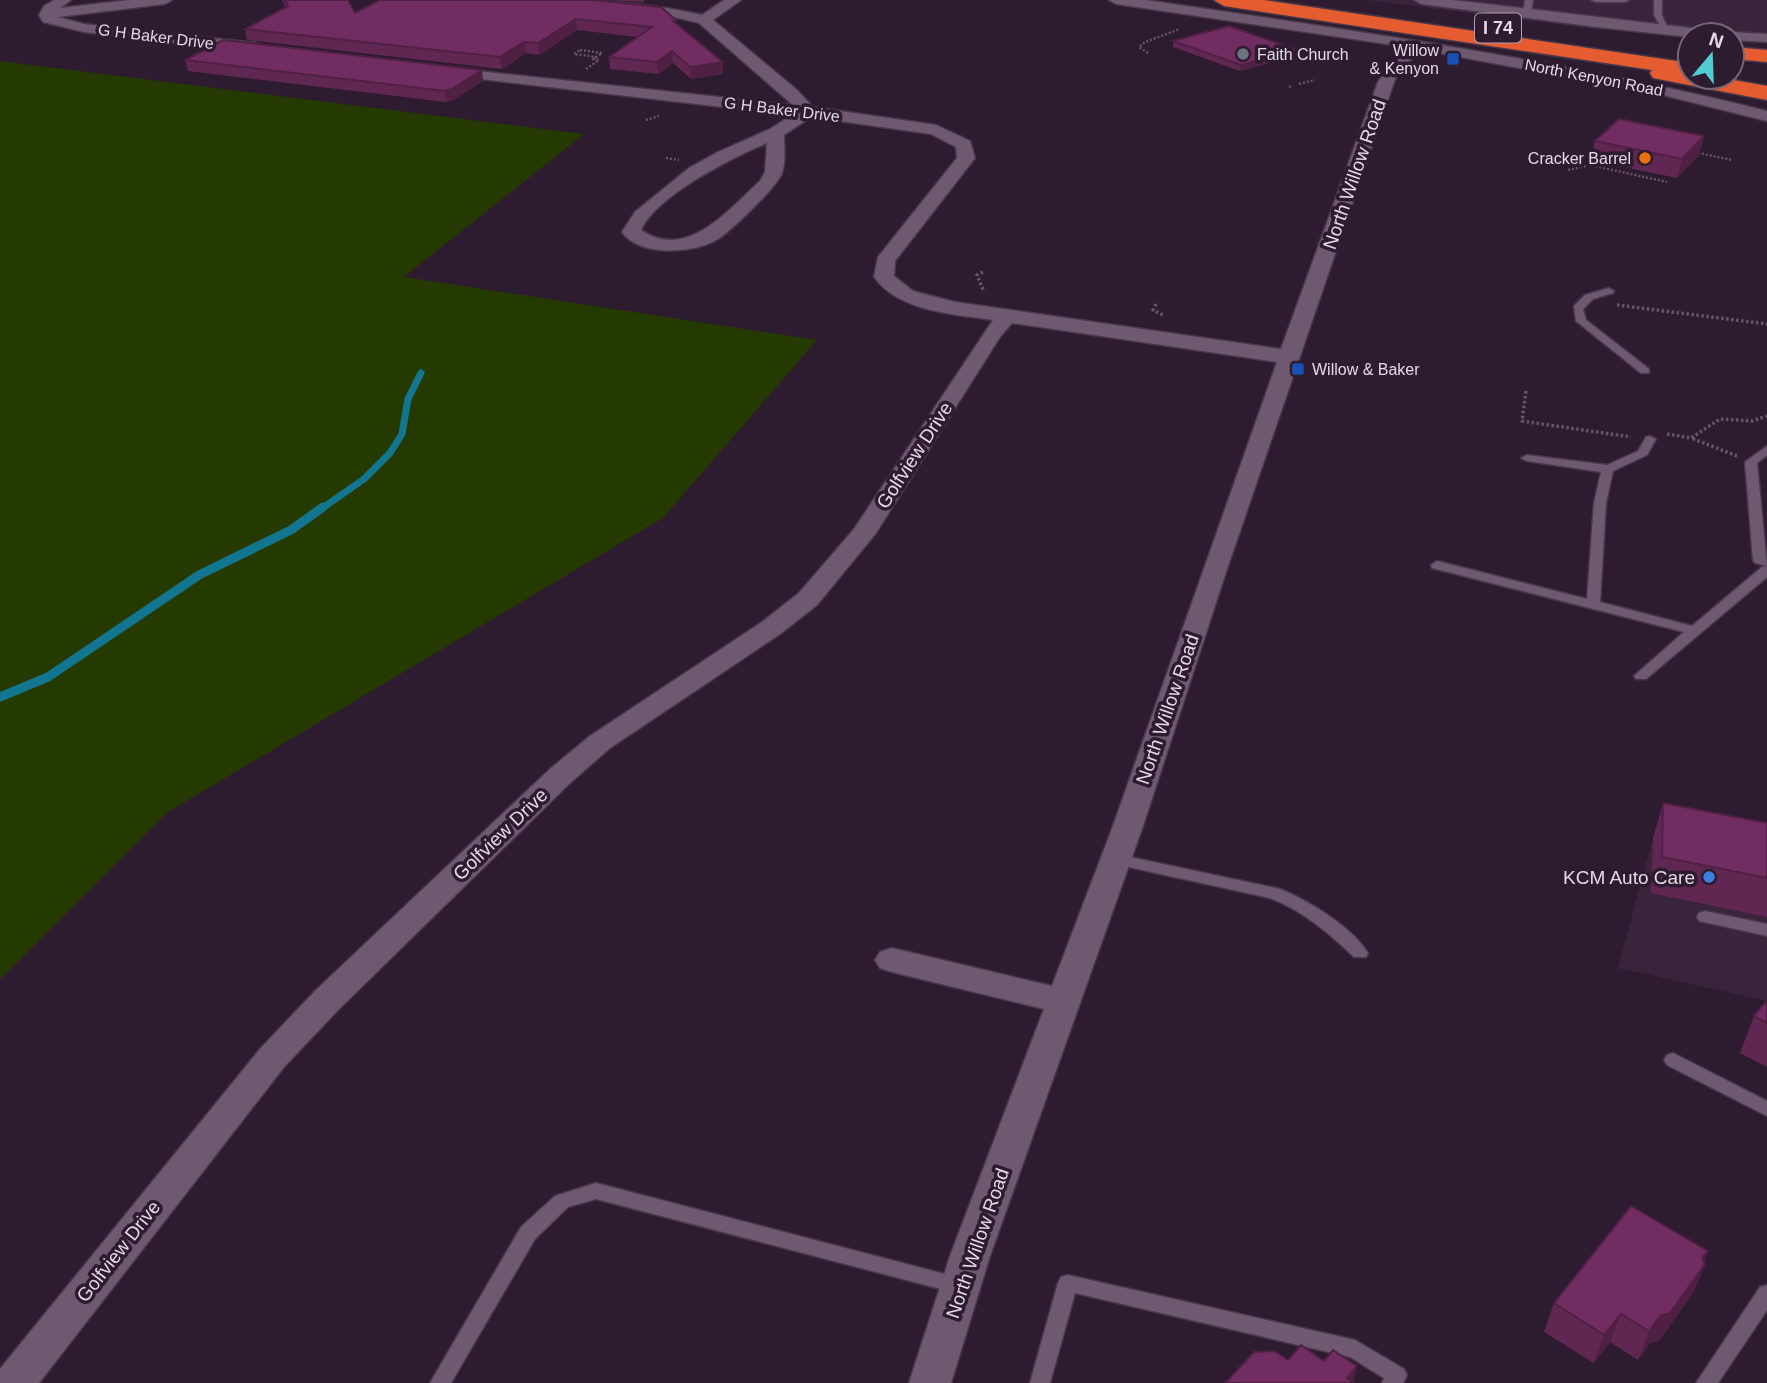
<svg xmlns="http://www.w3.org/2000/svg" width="1767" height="1383" font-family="Helvetica,sans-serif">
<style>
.built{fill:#39243c}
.green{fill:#243a00}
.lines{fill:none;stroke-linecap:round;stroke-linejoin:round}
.stream-far1{stroke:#137691;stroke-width:7}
.stream{stroke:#137691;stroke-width:9}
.lane-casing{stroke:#463849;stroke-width:3}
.street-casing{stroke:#463849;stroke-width:3}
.highway-casing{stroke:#463849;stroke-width:3}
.path-far1{stroke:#665568;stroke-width:2.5;stroke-dasharray:2 2;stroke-linecap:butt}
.path{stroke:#665568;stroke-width:3.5;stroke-dasharray:2.5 2.5;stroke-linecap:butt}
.lane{fill:#6e5971;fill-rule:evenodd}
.street{fill:#6e5971;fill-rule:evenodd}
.highway{fill:#e55c30;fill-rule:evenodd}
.wall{fill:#612753}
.shaded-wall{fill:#4f2044}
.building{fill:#712d61;stroke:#4f2044;stroke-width:2}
.worship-dot{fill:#6b7280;stroke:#2d1b2f;stroke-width:2.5}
.transit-dot{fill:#1a4fb4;stroke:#2d1b2f;stroke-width:2.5}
.food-dot{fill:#e8710a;stroke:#2d1b2f;stroke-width:2.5}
.shop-dot{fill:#3f7fe0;stroke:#2d1b2f;stroke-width:2.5}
.labels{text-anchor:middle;stroke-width:7;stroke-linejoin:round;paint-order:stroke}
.far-street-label{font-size:16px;fill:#e4d8e6;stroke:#2d1b2f}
.far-poi-label{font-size:16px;fill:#e4d8e6;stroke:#2d1b2f;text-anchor:end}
.shield{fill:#2d1b2f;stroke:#ad9faf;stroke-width:2}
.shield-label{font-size:18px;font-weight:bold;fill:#e4d8e6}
.street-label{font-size:19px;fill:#e4d8e6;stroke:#2d1b2f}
.poi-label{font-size:19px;fill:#e4d8e6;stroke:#2d1b2f;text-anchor:end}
</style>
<rect width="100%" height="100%" fill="#2d1b2f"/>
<path class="built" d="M1367,0H1767V36L1596,29Z
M1653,838L1767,860V1001L1618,968Z"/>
<path class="green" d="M0,61L584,134L404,277L817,340L663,518L168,812L0,979Z"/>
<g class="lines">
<path class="stream-far1" d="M321,509L364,479L390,453L402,434L408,399L421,373"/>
<path class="stream" d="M0,697L48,677L199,575L291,530L323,507"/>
<defs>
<path id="lane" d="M1525,0H1533L1531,14L1527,16L1523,14Z
M1591,0H1629L1625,2H1595Z
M1654,0H1662V15L1670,33H1664L1654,15Z
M1609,288L1614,291L1613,293L1593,299L1583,309L1586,320L1649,369V373H1641L1576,321L1574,306L1585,295Z
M1650,436L1656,439L1647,455L1613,471L1606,503L1600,602L1692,626L1762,567L1767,566V577L1646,679H1636L1634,676L1684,632L1432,568L1431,565L1437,561L1587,599L1594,503L1601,472L1527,461L1521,458L1527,455L1607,465L1638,451L1646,437Z
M1767,446V455L1757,463L1767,566L1755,563L1753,560L1745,462Z
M1116,854L1280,889C1309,901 1351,926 1368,953L1366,957H1354C1329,933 1303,911 1270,898L1110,863L1108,859L1110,855Z
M1705,911L1767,924V936L1699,921L1697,917L1699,913Z
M1673,1053L1767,1101V1116L1667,1065L1664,1060L1667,1055Z
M596,1183L960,1278L967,1280L970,1286L967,1292L960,1294L596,1199L568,1207L535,1239L451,1383H430L521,1227L555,1196Z
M1068,1275L1355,1340L1404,1369L1407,1375L1403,1383H1382L1384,1378L1350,1357L1075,1293L1050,1383H1030L1058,1283L1061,1277Z
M1767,1285V1310L1718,1383H1696L1760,1287Z"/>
<path id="street" d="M54,0H71L60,8L129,0H172L165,4L58,17L84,24L256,43L264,48L256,53L84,32L43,22L39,15L44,6Z
M546,0C598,0 651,3 702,15L724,0H741L713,20L797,90L813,107L936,125L970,141L975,158L895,261L894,276L913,291L955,302L1281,349L1378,82L1389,65L1407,47L1116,4L1109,0H1145C1354,30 1562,60 1767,111V121L1659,94L1422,50L1400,70L1394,82L1226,572L1143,826L990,1256L951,1383H909L950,1256L1044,1009L892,972L880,968L875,960L880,952L892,948L1052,986L1113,826L1277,362L1012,323L1000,337L876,533L817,605L780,634L610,748L570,783L339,1009L284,1067L39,1383H0V1369L260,1049L315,991L550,769L590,736L762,622L799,593L854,529L993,320C954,314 899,312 874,277L878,257L957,158L956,147L931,134L811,117L784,135C784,146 786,162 782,173C778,186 731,231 718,239C694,254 640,257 622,232L635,212L689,168L718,152L770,129L792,115L446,75L441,73L438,70L441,67L793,105L699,23L674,17L553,4ZM767,143L765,172L760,181C729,209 687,262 641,230C656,196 733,157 767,143Z
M1414,0H1453L1717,31L1724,35L1690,37L1596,27L1421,4Z
M1732,32L1767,34V42L1732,40V35H1725Z"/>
<path id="highway" d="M1214,0H1264L1690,63V77H1717L1767,86V100L1653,78L1650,73L1652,70L1224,6Z
M1732,47L1767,50V62L1732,59Z"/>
</defs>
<use href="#lane" class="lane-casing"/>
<use href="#street" class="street-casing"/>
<use href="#highway" class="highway-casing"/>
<path class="path-far1" d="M580,50L602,53L596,57L574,54Z
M1148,53L1139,47L1145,42L1180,29
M1300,55L1316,50
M586,69L599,60L593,59L596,57
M1299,84L1315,80
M1289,87L1292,86
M646,120L659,116
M1694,152L1732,160
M666,158L679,160
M1568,170L1590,165L1667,182"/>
<path class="path" d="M983,272L977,275L984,292
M1156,304L1153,310L1163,315
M1617,305L1767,324
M1526,391L1522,421L1631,437
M1667,434L1691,438
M1737,456L1691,438L1720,419L1752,421L1767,416"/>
<use href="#lane" class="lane"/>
<use href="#street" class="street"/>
<use href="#highway" class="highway"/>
</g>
<path class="wall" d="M282,0H348L355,13L676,20V23L723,62V74L691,79L673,63L658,74L610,69L609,57L638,37L577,30L539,55L526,53L502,69L247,40L245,29L286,8Z
M606,0H644V2Z
M1173,41L1297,50V56L1240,71L1173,47Z
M185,60L483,81L454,100L446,102L188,71Z
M1704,136L1699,155L1677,178L1590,160L1595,141Z
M1663,803L1767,823V917L1651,893L1653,838Z
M1767,1000V1067L1740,1053L1754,1016Z
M1708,1251L1704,1262L1705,1264L1693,1293L1659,1341L1650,1343L1638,1360L1610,1342L1594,1363L1544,1332L1554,1303Z"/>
<path class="shaded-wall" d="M576,19L577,30L539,55L538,43Z
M524,42L526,53L502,69L500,57Z
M1297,50V56L1240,71L1241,65Z
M672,51L673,63L658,74L657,62Z
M723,62V74L691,79L690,67Z
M482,70L483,81L454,100L446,102L445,91Z
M1704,136L1699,155L1677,178L1682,159Z
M1708,1251L1701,1270L1705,1264L1693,1293L1659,1341L1650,1343L1638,1360L1649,1331L1702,1258Z
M1621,1314L1610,1342L1594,1363L1604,1335Z
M1357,1366L1353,1383L1347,1378Z"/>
<path class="building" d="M285,0H348L355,13L380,0H592L661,7L676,20L673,21L723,62L690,67L672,51L657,62L609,57L652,27L576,19L538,43L524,42L500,57L245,29L288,6Z
M1229,26L1297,50L1241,65L1173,41Z
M223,40L482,70L452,89L445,91L185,60Z
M1619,119L1704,136L1682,159L1595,141Z
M1663,803L1767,823V878L1662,857Z
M1767,1000V1023L1754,1016Z
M1631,1206L1708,1251L1702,1258L1705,1264L1670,1313L1661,1315L1649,1331L1621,1314L1604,1335L1554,1303Z
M1301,1345L1324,1361L1333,1350L1357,1366L1347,1378L1354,1383H1225L1254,1352L1274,1351L1288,1360Z"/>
<circle class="worship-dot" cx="1243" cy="54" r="7"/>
<g class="transit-dot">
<rect x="1446" y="52" width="14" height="14" rx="3.5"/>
<rect x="1291" y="362" width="14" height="14" rx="3.5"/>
</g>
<circle class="food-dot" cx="1645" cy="158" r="7"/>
<circle class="shop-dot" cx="1709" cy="877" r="7"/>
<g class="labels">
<g class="far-street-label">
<text transform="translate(156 36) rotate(7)" y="6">G H Baker Drive</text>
<text transform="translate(1594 77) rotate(11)" y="6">North Kenyon Road</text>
<text transform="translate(782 109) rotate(7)" y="6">G H Baker Drive</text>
</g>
<g class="far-poi-label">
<text x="1439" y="56">Willow<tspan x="1439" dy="18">&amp; Kenyon</tspan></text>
<text x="1257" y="60" text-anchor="start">Faith Church</text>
<text x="1631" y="164">Cracker Barrel</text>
<text x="1312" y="375" text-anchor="start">Willow &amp; Baker</text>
</g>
<rect class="shield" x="1475" y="13.5" width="46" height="29" rx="5"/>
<g class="shield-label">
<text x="1498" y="34">I 74</text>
</g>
<g class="street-label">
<text transform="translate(1354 174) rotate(-71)" y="7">North Willow Road</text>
<text transform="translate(914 455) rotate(-57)" y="7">Golfview Drive</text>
<text transform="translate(1167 709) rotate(-71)" y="7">North Willow Road</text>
<text transform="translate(500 834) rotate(-44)" y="7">Golfview Drive</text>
<text transform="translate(977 1243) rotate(-71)" y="7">North Willow Road</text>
<text transform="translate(118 1251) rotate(-52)" y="7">Golfview Drive</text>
</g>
<g class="poi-label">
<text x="1695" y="884">KCM Auto Care</text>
</g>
</g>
<g transform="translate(1711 56) rotate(19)"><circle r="33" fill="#2d1b2f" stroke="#766778" stroke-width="2"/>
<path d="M0-5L12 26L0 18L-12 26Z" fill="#51ccd4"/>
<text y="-10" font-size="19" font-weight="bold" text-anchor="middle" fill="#e4d8e6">N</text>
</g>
</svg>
